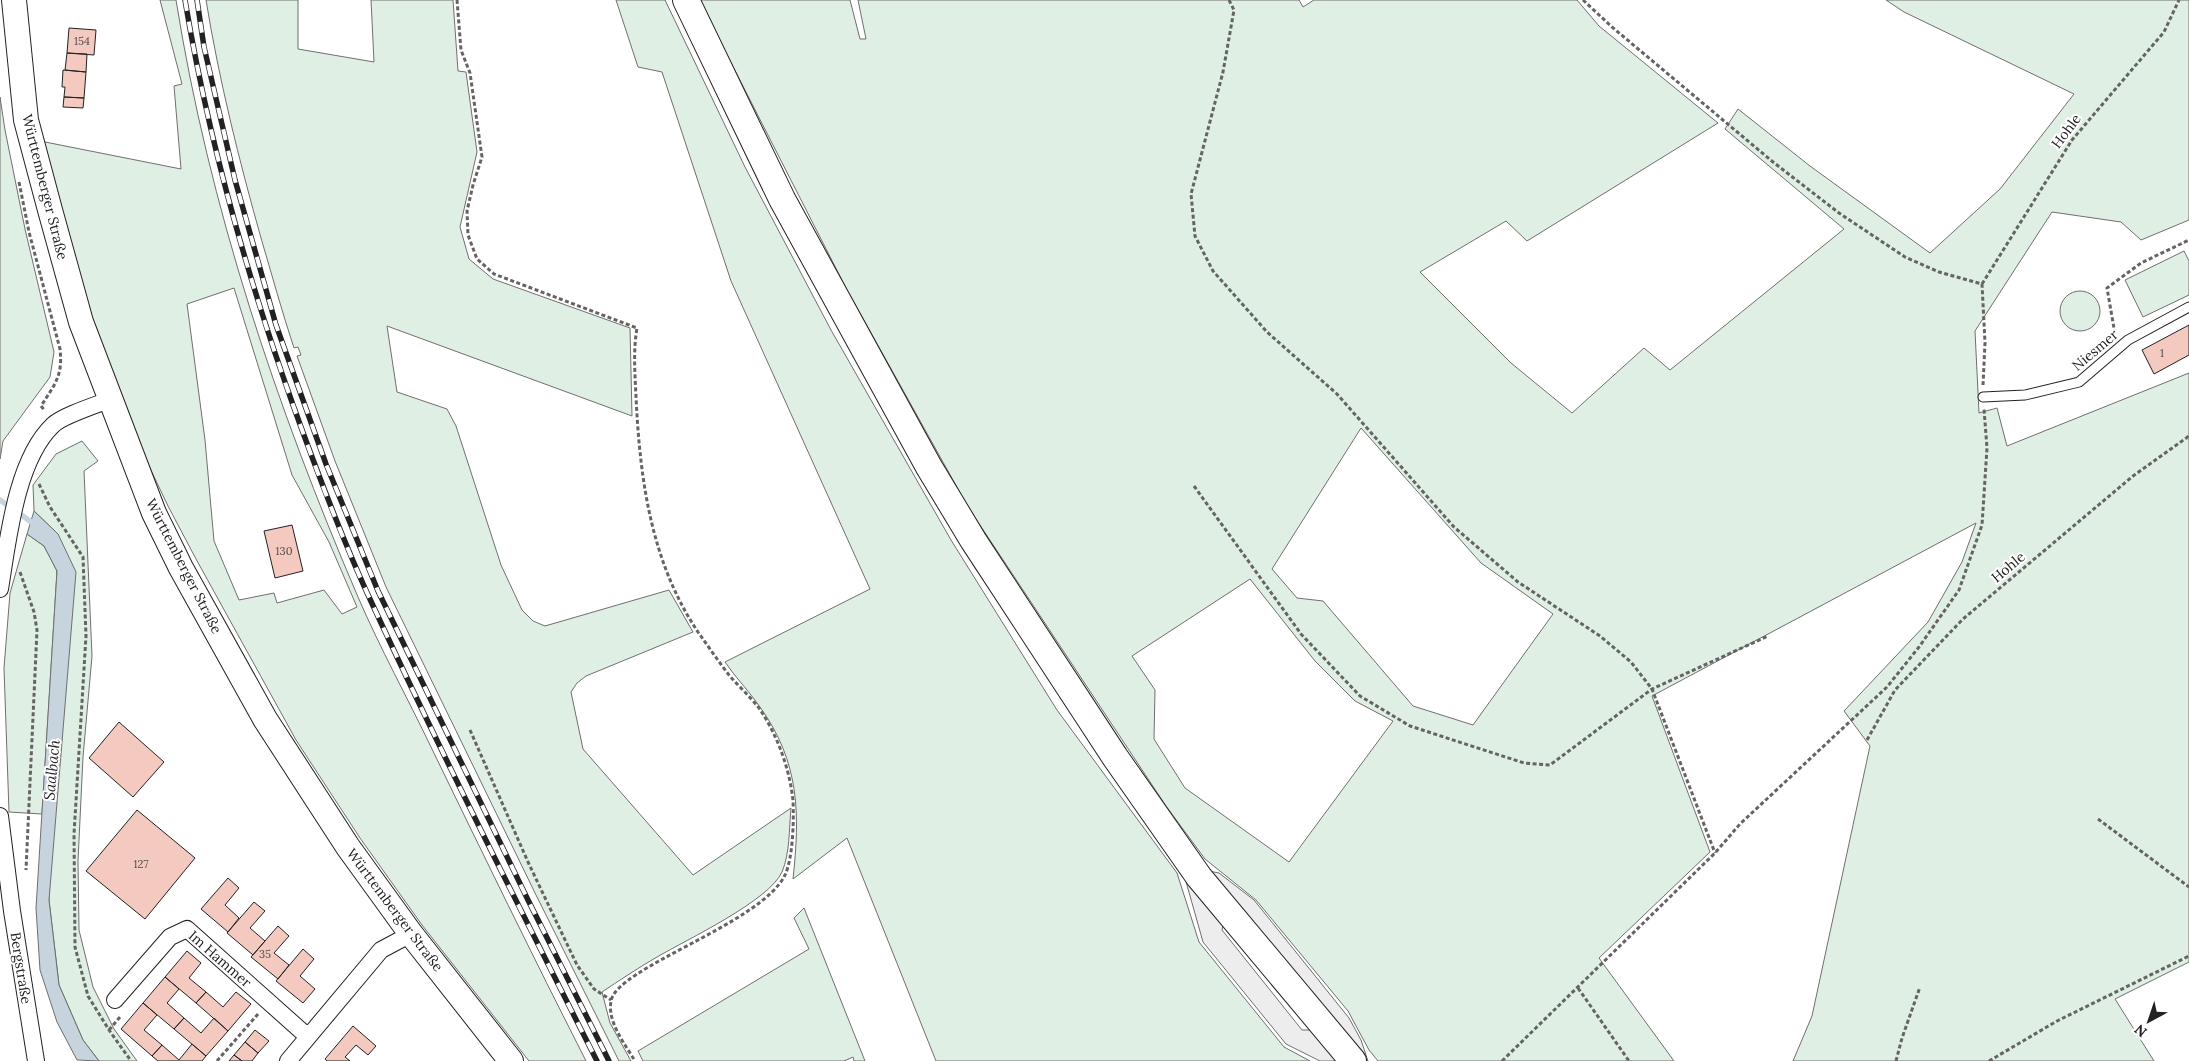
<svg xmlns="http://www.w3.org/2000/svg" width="2189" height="1061" font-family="Lora,serif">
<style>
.green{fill:#e0efe3;stroke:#6f6f6f;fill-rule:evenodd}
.parking{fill:#ededed;stroke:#6f6f6f}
.water{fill:#c7d3dd;stroke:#6f6f6f}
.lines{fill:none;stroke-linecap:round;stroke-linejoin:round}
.stream{stroke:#c7d3dd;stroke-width:5.5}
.building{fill:#f3c9c0;stroke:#222}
.lane-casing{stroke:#222;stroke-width:11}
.street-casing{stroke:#222;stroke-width:18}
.secondary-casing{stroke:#222;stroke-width:26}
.primary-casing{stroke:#222;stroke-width:28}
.path{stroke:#646464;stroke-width:3;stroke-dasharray:4 2.5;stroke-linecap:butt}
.lane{stroke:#fff;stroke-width:9}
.street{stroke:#fff;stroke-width:16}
.secondary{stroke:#fff;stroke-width:24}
.primary{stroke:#fff;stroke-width:26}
.rail-casing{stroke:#222;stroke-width:5.5}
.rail{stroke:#fff;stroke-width:4;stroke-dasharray:11;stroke-linecap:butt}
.labels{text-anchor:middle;stroke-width:4;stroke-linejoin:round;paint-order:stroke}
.number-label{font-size:11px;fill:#564c4a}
.street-label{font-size:14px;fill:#222;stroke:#fff}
.water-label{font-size:15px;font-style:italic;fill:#222;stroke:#fff}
</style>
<rect width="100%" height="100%" fill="#fff"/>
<path class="green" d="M160,0H176C209,206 276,406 358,597C380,648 407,697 431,747C482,852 533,957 586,1061H529L422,925L360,838L296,740L196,559L168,506L118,401L90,326L40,141L181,169L174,86L182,84ZM234,288L292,475L329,542L357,607L342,614L324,590L277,603L274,593L239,600L214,541L205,440L187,304Z
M206,0H298V49L374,62L371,0H453L458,71L466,72L477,152L460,227L469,259L493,279L630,328L632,416L387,326L397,392L447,409L456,426L501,565L522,610L533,621L545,626L669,590L693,632L586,676L577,683L571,692L583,749L693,875L791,808C789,829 790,853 782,872C769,901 686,940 657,957C638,968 620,980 602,992L610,1023L631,1061H619L536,895L386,587L335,461L297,356L301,355L298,347L294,348C282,312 272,275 261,238C239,160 219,80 206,0Z
M616,0H665L745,167L831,330L951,540L1057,710L1177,873L1199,942L1284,1047L1310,1061H936L847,838L793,879C800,814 800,763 760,707C749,691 735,677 725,662L870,589L731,281L662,72L638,67Z
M699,0H850L860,39H866L858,0H1299L1303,7L1314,0H1577L1599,26L1718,123L1527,241L1506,221L1420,272L1511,363L1572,413L1644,348L1670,370L1844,229L1725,129L1738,109L1810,166L1930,253L2000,189L2074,94L1904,12L1886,0H2189V220L2141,240L2121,222L2052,212L1975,331L1979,413L1997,408L2007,446L2189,373V962L2115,999L2154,1061H1793L1812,1016L1870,746L1844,711L1928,622L1962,562L1976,523L1652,696L1710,852L1599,958L1674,1061H1378L1369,1050L1348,1011L1256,900L1205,859L1166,806L968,507L846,288ZM1361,428L1481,563L1553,614L1473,725L1413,706L1323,601L1297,598L1272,569ZM1250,579L1315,661L1355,701L1393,721L1289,862L1185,788L1154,739L1155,690L1132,656Z
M0,97L5,130L25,229L54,352L50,377L3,441L0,459Z
M2184,251L2189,261V295L2143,317L2125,280Z
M2060 311a20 20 0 1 1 40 0a20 20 0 1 1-40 0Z
M82,441L98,461L84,471L92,656L83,757L78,861L79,930L93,987L114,1029L137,1061H99L83,1040L59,985L49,900L58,534L34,511L33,485L56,454Z
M27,534L44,546L57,571L42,814L9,812L4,668L10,593Z
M804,908L865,1061H854L853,1057L844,1061H643L638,1051L809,949L794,918Z"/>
<path class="parking" d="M1183,871L1224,922L1222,930L1302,1030H1314L1340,1061H1320L1286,1044L1203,942Z
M1209,871L1219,873L1254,900L1349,1018L1361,1040L1368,1061L1322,1008Z"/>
<path class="water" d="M34,511L58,534L76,572L49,900L59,985L83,1040L99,1061L77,1060L57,1022L40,970L36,908L57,571L44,546L27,534Z"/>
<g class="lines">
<path class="stream" d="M0,500L37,526"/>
</g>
<path class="building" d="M69,28L96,30L94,55L67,53Z
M67,53L87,54L86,72L65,70Z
M63,70L86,72L84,98L64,97L65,87H62Z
M64,97L84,98L83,108L63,107Z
M2189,325V355L2154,374L2142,350Z
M292,525L303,571L275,578L264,531Z
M119,722L164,762L133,797L89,758Z
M137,810L195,858L145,919L86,871Z
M228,878L239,888L225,905L239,918L228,932L201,909Z
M254,902L265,911L250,928L265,941L253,955L227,933Z
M278,926L289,936L274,953L289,965L278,979L251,957Z
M303,949L314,959L300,976L315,989L303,1003L276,981Z
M187,951L201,963L189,978L206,992L196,1003L165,977Z
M165,977L179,989L167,1003L184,1018L174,1029L143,1003Z
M206,992L223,1007L236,992L251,1004L228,1031L196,1003Z
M143,1003L157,1015L144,1030L162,1045L152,1056L121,1029Z
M184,1018L201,1033L214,1018L228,1031L206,1056L174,1029Z
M353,1026L376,1046L368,1055L356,1045L345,1057L350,1061H327L325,1059Z
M255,1030L269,1041L258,1053L245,1042Z
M245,1042L258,1053L252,1061H242L234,1055Z
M192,1044L206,1056L202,1061H158L152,1056L162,1045L179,1060Z
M234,1055L242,1061H229Z"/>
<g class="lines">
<defs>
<path id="lane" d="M1983,397L2025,395L2079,382L2128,340L2189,307"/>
<path id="street" d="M0,589C8,540 16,460 53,425C62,416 96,405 109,400
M0,816L12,911L36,1061
M115,1000L170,937L187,929L307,1036
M288,1061L381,950L411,934"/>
<path id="secondary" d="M14,0L26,120L50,210L81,322L154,513L181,568L265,719L348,847L411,934L511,1061"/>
<path id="primary" d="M686,0L782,199L929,467L973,540L1115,757L1199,877L1353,1061"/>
</defs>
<use href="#lane" class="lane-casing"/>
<use href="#street" class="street-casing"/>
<use href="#secondary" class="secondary-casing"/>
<use href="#primary" class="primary-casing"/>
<path class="path" d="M457,0L461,50L470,73L482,157L473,185L467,211L468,235L477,259L494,274L637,328C633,351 635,374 636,397C640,480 651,562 698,632C708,646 718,661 729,675C739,687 752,698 761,711C778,737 790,770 793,801C794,820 793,858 785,875C761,924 617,967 611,1001C607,1022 625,1044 635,1061
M1229,0L1234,10L1223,72L1191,194L1195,236L1213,271L1267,332L1337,394L1454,527L1518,582L1600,636L1631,662L1652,689L1715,853
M1583,0L1612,27L1773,162L1839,213L1905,257L1939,272L1982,284L1985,343L1983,385
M19,182L29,232L60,349C63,376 55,384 41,406L45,411
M1982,284L2072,140L2164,32L2179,0
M2115,334L2107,288L2141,263L2189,240
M39,484L50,507L83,557L86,636L74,834L75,947L88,996L109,1030L131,1061
M1194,486L1301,634L1360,696L1410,726L1524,763L1550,765L1652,689L1768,636
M20,572L34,612L37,630L26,870
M470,730L528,862L577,965L594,989L611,1000
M1867,740L1895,690L1963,619L2133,476L2189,436
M2098,819L2189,887
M1578,988L1629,1061
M109,1030L120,1017
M217,1061L258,1014
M1502,1061L1715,853L1740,824L1887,687L1919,647L1959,590L1982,525L1987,448L1984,409
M1896,1061L1902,1038L1920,987
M1989,1061L2057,1021L2189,956"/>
<use href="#lane" class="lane"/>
<use href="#street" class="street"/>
<use href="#secondary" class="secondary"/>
<use href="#primary" class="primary"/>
<defs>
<path id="rail" d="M185,0C208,138 246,273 293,405C316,469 340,534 369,597C441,753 519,907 597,1061
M197,0L204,47L235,180L276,325L326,464L378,591L528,900L609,1061"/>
</defs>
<use href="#rail" class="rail-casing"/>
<use href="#rail" class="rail"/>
</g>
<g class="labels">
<g class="number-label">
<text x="82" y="45">154</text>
<text x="2162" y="357">1</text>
<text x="284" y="555">130</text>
<text x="141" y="868">127</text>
<text x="265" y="958">35</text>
</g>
<g class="street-label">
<text transform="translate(2066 131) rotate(-53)" y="5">Hohle</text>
<text transform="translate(45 187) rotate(76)" y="5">Württemberger Straße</text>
<text transform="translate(2095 350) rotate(-40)" y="5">Niesmer</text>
<text transform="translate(184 566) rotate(63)" y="5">Württemberger Straße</text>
<text transform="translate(2008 567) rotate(-40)" y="5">Hohle</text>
<text transform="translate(395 910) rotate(53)" y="5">Württemberger Straße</text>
<text transform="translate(220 959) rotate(41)" y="5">Im Hammer</text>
<text transform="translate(21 968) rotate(81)" y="5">Bergstraße</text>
</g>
<g class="water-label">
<text transform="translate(52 770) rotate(-85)" y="5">Saalbach</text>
</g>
</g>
<g transform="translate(2149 1021) rotate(220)" stroke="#ffffff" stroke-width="4" paint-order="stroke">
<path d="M0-4L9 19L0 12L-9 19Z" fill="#222222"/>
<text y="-8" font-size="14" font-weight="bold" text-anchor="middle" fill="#222222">N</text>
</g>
</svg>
